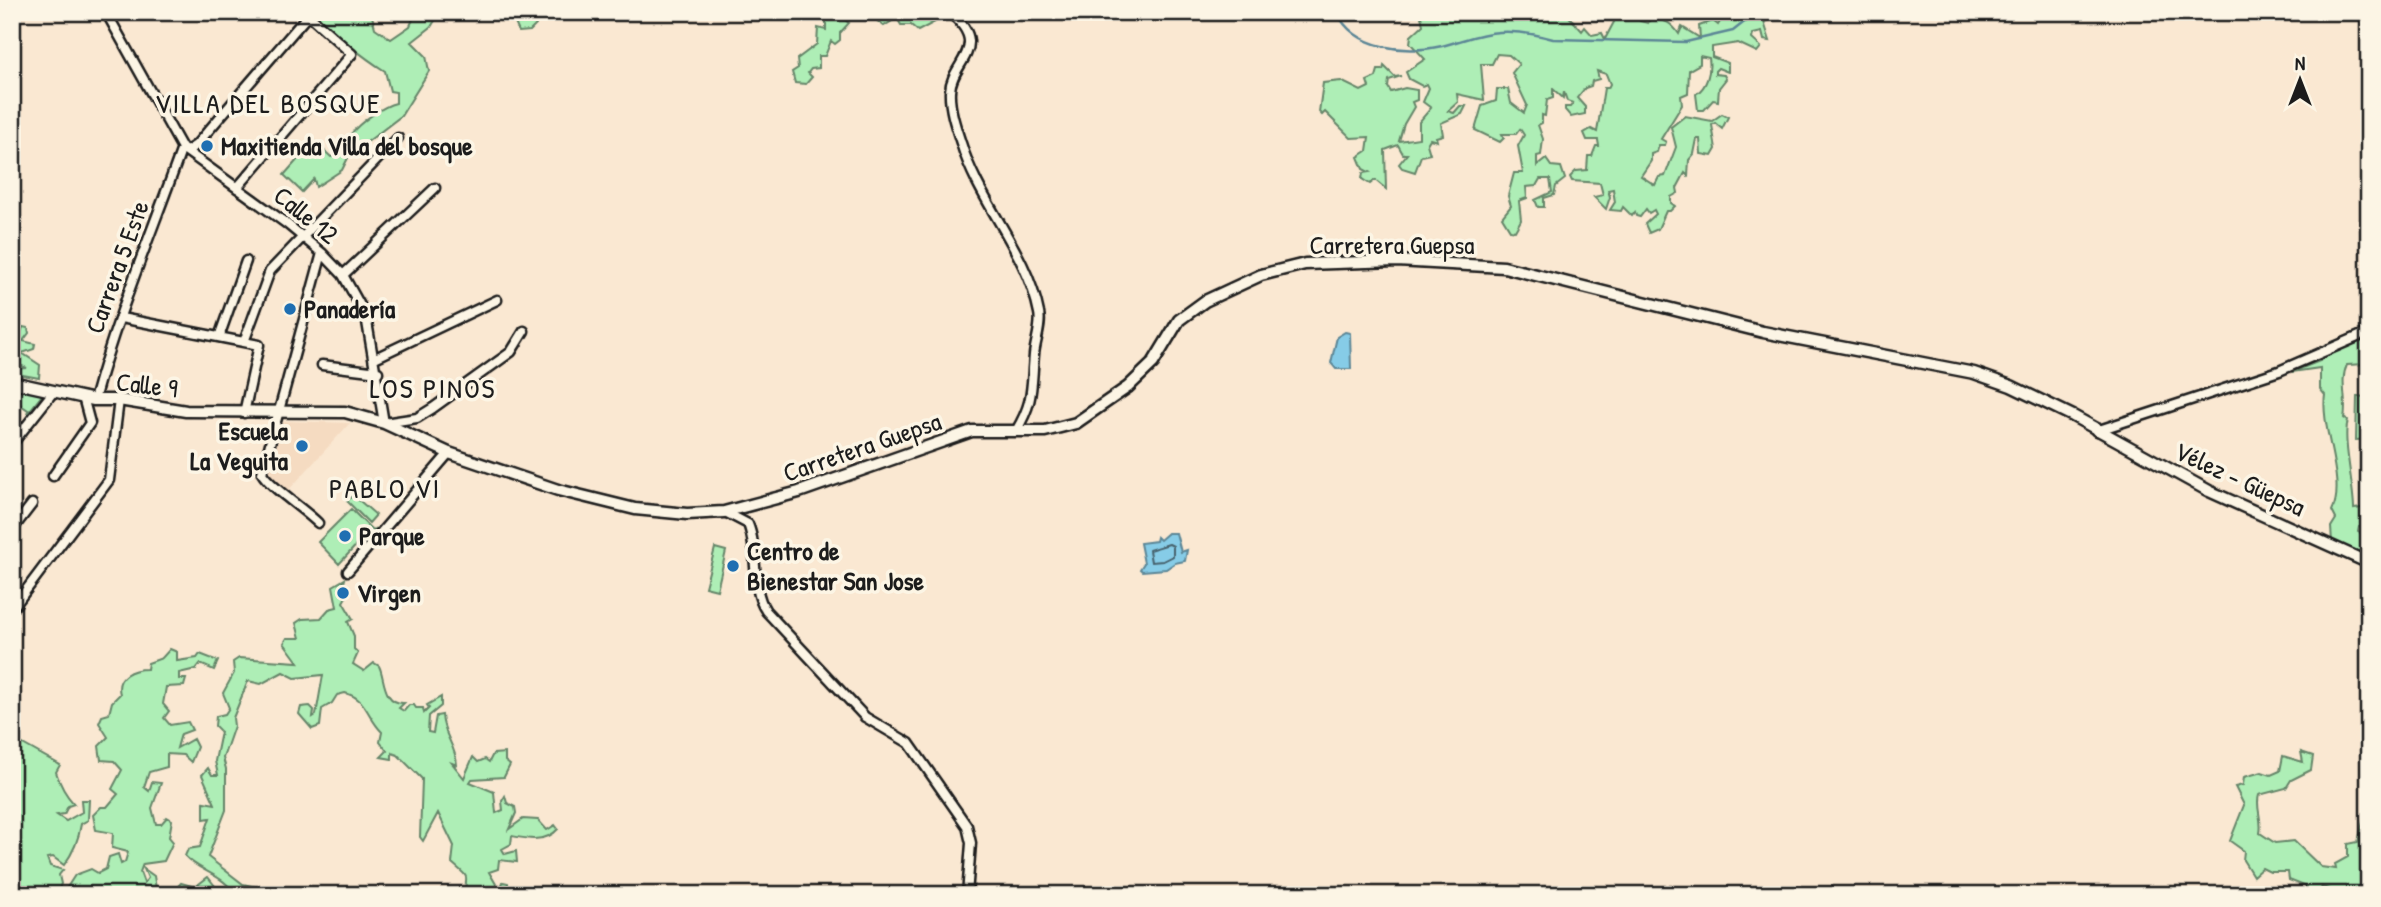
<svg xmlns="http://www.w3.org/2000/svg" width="2381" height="907" font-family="'Patrick Hand',sans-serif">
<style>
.built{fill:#f5dbc1}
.green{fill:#aeeeb6;stroke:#658569;stroke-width:2}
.water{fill:#86cce7;stroke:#5c8696;stroke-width:2}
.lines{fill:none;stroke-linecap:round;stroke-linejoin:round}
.shore{stroke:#46626d;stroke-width:2}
.stream{stroke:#5c8696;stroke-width:2.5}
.minor-casing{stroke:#1c1c1c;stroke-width:13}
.tertiary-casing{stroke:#1c1c1c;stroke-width:15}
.minor{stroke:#fcf5e5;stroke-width:8}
.tertiary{stroke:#fcf5e5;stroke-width:10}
.poi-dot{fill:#1f6fb2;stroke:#fcf5e5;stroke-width:2.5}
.labels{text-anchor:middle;stroke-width:7;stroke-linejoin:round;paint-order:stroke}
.poi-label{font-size:26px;font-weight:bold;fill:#1c1c1c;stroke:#fcf5e5;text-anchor:start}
.street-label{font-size:26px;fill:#1c1c1c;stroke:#fcf5e5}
.neighbourhood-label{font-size:28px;letter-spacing:2px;fill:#1c1c1c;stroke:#fcf5e5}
</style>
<rect width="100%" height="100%" fill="#fae8d2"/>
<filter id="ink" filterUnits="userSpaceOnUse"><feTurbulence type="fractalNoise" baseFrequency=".0143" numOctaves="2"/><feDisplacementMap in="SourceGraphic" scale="14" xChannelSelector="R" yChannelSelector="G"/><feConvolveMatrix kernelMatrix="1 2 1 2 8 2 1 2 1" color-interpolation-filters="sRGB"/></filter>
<g filter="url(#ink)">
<path class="built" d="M284,421L350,423L286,493L267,476Z"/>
<path class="green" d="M316,12H371L375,28L391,39L410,26L416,12H440L431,27L412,42L426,56L429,71L401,116L349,156L342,170L316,187L314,179L302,192L284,175L314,141L331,157C348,152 343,145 351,134C360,122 383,106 396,103V92L390,91L385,71C369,61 323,27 316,12Z
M510,12H532L536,25L530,31L519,32Z
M834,12L849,23L840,33V40L835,44L831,41L825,56H819V68L811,69L808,73L812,77L806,84L795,83L792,72L798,68L797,59L817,44L818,28L826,30V18L834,17Z
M872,12H942L935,22L918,31L911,25H901L897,18L884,26L871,16Z
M1420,12H1484L1490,20L1508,15L1521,16L1523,12H1565L1582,31L1585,27L1592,35L1602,33L1605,39L1614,22L1610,12L1639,14L1640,21L1648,23L1651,17C1665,21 1670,21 1679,34L1682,27L1700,38L1699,26L1713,21L1718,25L1724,15L1775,14L1773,18L1764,22L1770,41L1764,40L1762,32L1753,34L1752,39L1761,47L1757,52L1738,43L1712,47V57L1728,63V72L1718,68L1715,71V74L1724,75L1726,79L1719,88L1718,101L1713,100L1704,110H1698L1696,94C1707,87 1711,72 1709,58L1700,56V64L1689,70L1688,93L1681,96L1682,105L1661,139L1666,142L1665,145H1659L1657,152L1651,154V161L1641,176L1655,185L1659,177L1665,176L1676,147L1671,127L1685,116L1712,121L1722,114L1728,117L1722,129L1715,123L1712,125L1716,149L1712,156L1701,154L1700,139H1697L1694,154L1689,160L1688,176L1685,173L1677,188L1678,193L1671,197V203L1675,206L1670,211H1666L1658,229L1649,233L1645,224L1656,214L1654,210L1649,213L1646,209L1640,217L1636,216L1635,212L1632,216L1623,207L1621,211L1610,210L1615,202L1613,189L1608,190L1610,197L1606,209L1594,197L1603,195L1600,183L1572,181L1570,177L1576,171L1587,170L1588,156H1592L1596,146H1599L1598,140H1587L1584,133L1591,129L1597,132L1604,88H1608L1610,84L1606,74L1597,71L1599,79L1592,81L1591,86L1585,88L1577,98L1585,107V114L1571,117L1565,110V107H1570L1573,103L1567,101L1564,92L1563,98L1553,89V98L1547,100L1545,116L1542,115V123L1538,125L1543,139L1541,155L1537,156V166L1546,159L1551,166L1561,167L1565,179L1556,186L1554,195L1544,198V207H1538L1535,200L1552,192L1550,179H1540L1536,186L1526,187L1527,198L1519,201L1521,220L1515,231L1510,230L1502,217L1511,206L1508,196L1514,173H1523L1518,146L1524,135L1520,129L1516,134H1502L1504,138L1500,142L1475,130L1482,106L1496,101L1497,89H1508L1511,103L1524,113L1527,105L1512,73L1519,64L1509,55L1497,54L1492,64H1481L1484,100L1457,94L1458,102L1448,111L1454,113L1460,106H1466L1462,114L1441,123L1443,135L1436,137L1437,141L1430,139L1427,144L1430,154L1421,156L1415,172L1402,168L1399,164L1407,154H1403L1398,145L1385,150L1386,189L1375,180L1370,184L1362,179L1363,173L1369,172L1363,169L1358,157L1367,151L1369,137L1351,138L1325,112L1322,115L1319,112L1323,83L1341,81L1361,91L1369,87L1367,81L1376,77L1378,70H1383L1384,66L1395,77L1401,76L1389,80L1388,87L1391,92L1405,88L1417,90V100L1412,102L1414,107L1404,124L1399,141L1419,138V122L1431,108L1423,102L1429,88L1427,84L1422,86L1409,79L1406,72L1425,59L1410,43L1411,36L1423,25Z
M23,327L28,328L29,333L23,341L35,344L34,349L22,353L40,365L39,378L12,373V369L27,368L12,362V333L21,332Z
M2350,338H2369L2366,364L2347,365C2339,381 2348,401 2344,418L2348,421C2342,439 2354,486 2354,509L2369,507V526L2359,527L2358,532L2368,536L2369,559L2332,542L2331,527L2336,519L2332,511C2347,481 2320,429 2325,395L2320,389V368L2292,372L2320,361L2329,349Z
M12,388L42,394V395L27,414L28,410L12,399Z
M2369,396V439L2356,440L2357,397Z
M353,495L376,515L369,523L347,501Z
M351,509L372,530L378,528L359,547L362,539L339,564L318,542Z
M715,548L726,551L717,590L705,587Z
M345,579L342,589L346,597L343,602L353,619L348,622L354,636V649L358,653L353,664L364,671L374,663L379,666C385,677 382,704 404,703L399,708L404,711L409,705H414L416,708H423L424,713L429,708L427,705L441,697V706L429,716L428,732L433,733L436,716L442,715C443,735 456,746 457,765L452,763L464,778L473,757L478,762L485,759L489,762L493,754L505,753V761L510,765L504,777L472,779L470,782L494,792L496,813L503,810L502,801L505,796L507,803L515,807L516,813L509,829L523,819L538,820L547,830L555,825L558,829C546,843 527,839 512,836L511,844L502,849L505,854L516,851L517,862L499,860L498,869L489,872L500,891L503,882L508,883V895H464C467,873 470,879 452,863L454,846L438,813L423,841L420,837L422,779L398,755L392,753V759L381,757L387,751L380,742L382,732C367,718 368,699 345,693L337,695L332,703L322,709L320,726L312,729L299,714L301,707L310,706L314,710L313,717L316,715L323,675L295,678L283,672L261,684L248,681L233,718L234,726L223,758L226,769V810L208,857L243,884L260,888L268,895H234C227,876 198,871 185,856L188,849L200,847L210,818L204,819V802L215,804L202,775L208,768L212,775H218L215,761L221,732L215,726L216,716L225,714L229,708L223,693L234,673L233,662L239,658L298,662L284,643L287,638H300L296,623L302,619L321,618L329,609L337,607L333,586Z
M170,649L177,652V661L197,658L200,654L218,661L214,670L200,664L196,669L179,673V679H186L184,686L166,687L163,704L169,711L164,718L170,725L188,722L192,730L181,734L177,748L193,739L197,747L191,762L183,755L167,754V767L149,772L144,787L149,791L152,782L161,783L152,808L156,824H161L167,817L172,820L169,837L173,842L164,861L143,864L140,872L144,883L148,878L144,869L154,876L157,895H145L142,890L127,895H84L77,887L71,893L66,889L75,875L91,869L98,873L106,869L109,857L118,854L121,864L125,862L128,852L112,848L113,833L96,830L93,815L101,807H107L118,794L112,789L122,770L114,761L101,760L99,746L108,737L99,723L102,716L109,714L112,702L120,694C115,676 132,669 147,669L148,663L162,658Z
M12,738L60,765L56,772C60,785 65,794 74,804L68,806L64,814L57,815L66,821L82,812L81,800H89L88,820L81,824C79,838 73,853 64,865L53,857L47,858L50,866L63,870L59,875L61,884L56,895H12Z
M2301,752L2313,756L2311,770L2291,780L2286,788L2259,795C2255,807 2263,820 2260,833L2275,843L2294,841L2321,867L2336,869L2335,864L2348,857V844L2358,842L2364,818L2369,813V895H2325L2334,894L2332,890L2322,887L2317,895H2304L2307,887L2289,880L2288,872H2270L2262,868L2253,876L2243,860L2244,851L2230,841L2244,805L2235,787L2243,785L2244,777L2262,772L2271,775L2280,771L2283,756L2303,762Z
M208,877L222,895H170L181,883L195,887Z"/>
<path class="water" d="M1345,332L1350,333L1351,369H1336L1331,363L1337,337Z
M1168,533H1176L1181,552L1187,550L1185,561L1175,563L1166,569L1142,571L1140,569L1144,563L1140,543L1156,541L1157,537L1160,540Z"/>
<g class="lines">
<path class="shore" d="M1169,544L1173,546V556L1163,561L1151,562L1149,550Z"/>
<path class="stream" d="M1337,12C1354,50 1407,54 1442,46C1462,41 1479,33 1500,32C1519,31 1536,34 1553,39L1686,42L1733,31L1757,12"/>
<defs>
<path id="minor" d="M106,12L182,148L287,224L322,253L343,275L366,316L384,423L417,418L433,408L511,352L524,331
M949,12C993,47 951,62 950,91C949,108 956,128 961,143C979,203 1027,251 1039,313C1042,325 1035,342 1034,355C1031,389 1034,401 1016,431
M187,151L196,145L308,15
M237,188L352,54L305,12
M343,275L435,188
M121,318L259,345L244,413
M219,337L246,261
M244,342L270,271L398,138
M375,358L497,300
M322,365L378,372
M94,400C117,315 152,232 182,148
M2096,431L2279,371L2369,332
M12,444L54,391
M53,476L90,423L83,397
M725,512L748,524C759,551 750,587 766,611L865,717L909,743L967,826L971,843L967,895
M318,523C304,509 270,487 262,473L322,253
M12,530L32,504
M348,571L449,453
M12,609L109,480L119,400"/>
<path id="tertiary" d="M12,382L94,400H119L186,411L345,412L384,423L449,453L558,490L635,509L687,514L724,512L799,492L972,431H1045L1076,423L1128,387L1153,363L1179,320L1205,301L1261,275L1305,264L1397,261L1504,267L1763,332L1974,373L2011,386L2073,416L2209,491L2369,563"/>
</defs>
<use href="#minor" class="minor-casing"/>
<use href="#tertiary" class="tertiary-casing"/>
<use href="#minor" class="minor"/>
<use href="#tertiary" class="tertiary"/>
</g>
</g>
<g class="poi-dot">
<circle cx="207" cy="146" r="7"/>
<circle cx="290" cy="309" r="7"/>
<circle cx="302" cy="446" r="7"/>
<circle cx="345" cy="536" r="7"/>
<circle cx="733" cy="566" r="7"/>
<circle cx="343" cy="593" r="7"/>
</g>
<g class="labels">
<g class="poi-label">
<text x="221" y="155">Maxitienda Villa del bosque</text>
<text x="304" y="318">Panadería</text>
<text x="288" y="440" text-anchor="end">Escuela<tspan x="288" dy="30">La Veguita</tspan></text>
<text x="359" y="545">Parque</text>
<text x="747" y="560">Centro de<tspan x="747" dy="30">Bienestar San Jose</tspan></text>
<text x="357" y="602">Virgen</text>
</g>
<g class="street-label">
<text transform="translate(306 215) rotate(39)" y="9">Calle 12</text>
<text x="1392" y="254">Carretera Guepsa</text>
<text transform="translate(117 267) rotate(-70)" y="9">Carrera 5 Este</text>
<text transform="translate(147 385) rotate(7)" y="9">Calle 9</text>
<text transform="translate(862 447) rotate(-19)" y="9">Carretera Guepsa</text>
<text transform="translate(2240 479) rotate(25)" y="9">Vélez - Güepsa</text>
</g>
<g class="neighbourhood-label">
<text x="268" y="113">VILLA DEL BOSQUE</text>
<text x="433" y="398">LOS PINOS</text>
<text x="385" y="498">PABLO VI</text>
</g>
</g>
<rect width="2381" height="907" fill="none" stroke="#fcf5e5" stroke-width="42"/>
<rect x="21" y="21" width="2339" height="865" fill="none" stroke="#1c1c1c" stroke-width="2.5" filter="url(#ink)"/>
<g transform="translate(2300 80)" stroke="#fcf5e5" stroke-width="5" paint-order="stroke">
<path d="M0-5L12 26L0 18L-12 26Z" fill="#1c1c1c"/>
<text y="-10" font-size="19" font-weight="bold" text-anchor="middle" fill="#1c1c1c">N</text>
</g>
</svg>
